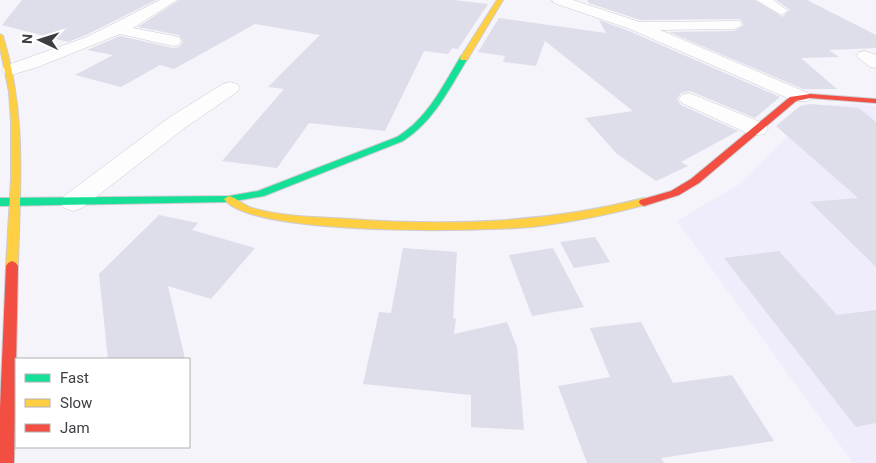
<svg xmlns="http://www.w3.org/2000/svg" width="876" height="463" font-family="Roboto,sans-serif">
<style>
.education{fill:#efecfb}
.building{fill:#deddea}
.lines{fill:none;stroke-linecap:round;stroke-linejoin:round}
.street-casing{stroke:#ccccd1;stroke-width:1}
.fast-casing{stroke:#ccccd1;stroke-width:2}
.slow-casing{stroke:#ccccd1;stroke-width:2}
.jam-casing{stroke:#ccccd1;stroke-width:2}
.street{fill:#fdfdfe;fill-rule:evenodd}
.fast{fill:#16e098;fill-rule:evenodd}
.slow{fill:#ffcf43;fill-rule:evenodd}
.jam{fill:#f24e42;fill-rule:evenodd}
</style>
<rect width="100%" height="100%" fill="#f4f4fa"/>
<path class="education" d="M858,104L876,106V463H853L677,221L738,185L811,113L824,105Z"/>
<path class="building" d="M22,0H156L86,35L68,42L2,25Z
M179,0H453L488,4L458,49L452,48L448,54L424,51L385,131L309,123L277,168L222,161L284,89L268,87L320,35L255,24L174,69L160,65L121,87L75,75L113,55L87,50L120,36L173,48L179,47L183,42L179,35L138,27Z
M587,0H754L782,17L790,10L776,0H807L876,35V48L829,50L839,57L801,58L837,89H803L669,32L734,31L744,25L740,19L640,20L589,3Z
M499,18L606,33L599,20L629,31L780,97L755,118L690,91L681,93L677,99L681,105L738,131L681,162L688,166L656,181L617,154L585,118L633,111L545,41L536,66L503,62L505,56L478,52Z
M810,104L859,108L876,122V267L810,202L858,198L776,126L800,106Z
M159,215L198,223L192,230L255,248L211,299L168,286L185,359H108L99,274Z
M595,237L610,262L574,268L560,242Z
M403,248L457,252L453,318L456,319L454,334L507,322L517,347L524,430L471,427V395L363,384L379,312L391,313Z
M553,248L584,307L532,316L509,255Z
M779,251L837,315L876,310V423L856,427L724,258Z
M641,322L673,383L732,375L774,441L661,458L664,463H587L558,386L610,377L590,328Z"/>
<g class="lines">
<defs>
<path id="street" d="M160,0H177L133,28L179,37L181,41L179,45L173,46L120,34L38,67L11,75L5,74L2,70L5,66L87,37Z
M552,0H573L640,22L740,21L742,24L740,27L734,29L660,30L808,93L811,97L808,101H794L630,29L554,3Z
M756,0H773L788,11L781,15Z
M865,51L876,55V68L870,67L856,56L859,52Z
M230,82L237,84L240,88L237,92L186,127L82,208L73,211L64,208L60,202L64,196L170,117L223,84Z
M689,93L765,124L768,129L765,134L757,135L749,134L682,103L679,99L682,95Z"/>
<path id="fast" d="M461,56L468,58C449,89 434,121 403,141L264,196L229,202L0,206V198L229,196L258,191L397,137C428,118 442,87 461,56Z"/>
<path id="slow" d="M497,0H503L467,60H461L460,58Z
M0,34L3,36C27,115 20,185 18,266L16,269H8L6,266L11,179V121L9,92L0,48Z
M229,196C237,198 243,205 252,208C283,217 318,217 350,219C450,226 547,223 644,198L649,202L648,204C612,214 576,221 540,226C489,232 251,237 224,199Z"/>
<path id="jam" d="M810,94L876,99V103L810,98L796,101L699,183L679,195L644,206L640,204L639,202L640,200L671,191L691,179L790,97Z
M12,261L16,263L18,266L14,463H0V408L6,266L8,263Z"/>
</defs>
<use href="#street" class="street-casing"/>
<use href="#fast" class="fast-casing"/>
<use href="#slow" class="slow-casing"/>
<use href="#jam" class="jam-casing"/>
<use href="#street" class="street"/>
<use href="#fast" class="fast"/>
<use href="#slow" class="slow"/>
<use href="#jam" class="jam"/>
</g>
<rect x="15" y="358" width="175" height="90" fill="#ffffff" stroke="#b1b1b3"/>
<rect x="25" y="374" width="25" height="8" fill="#16e098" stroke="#b1b1b3"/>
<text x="60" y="383" font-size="15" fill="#3d3c41">Fast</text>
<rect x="25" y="399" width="25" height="8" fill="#ffcf43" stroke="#b1b1b3"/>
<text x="60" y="408" font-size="15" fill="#3d3c41">Slow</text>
<rect x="25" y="424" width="25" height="8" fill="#f24e42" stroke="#b1b1b3"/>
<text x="60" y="433" font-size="15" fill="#3d3c41">Jam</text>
<g transform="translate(40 40) rotate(274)" stroke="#ffffff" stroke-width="4" paint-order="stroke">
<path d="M0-4L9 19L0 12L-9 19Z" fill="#3d3c41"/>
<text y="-8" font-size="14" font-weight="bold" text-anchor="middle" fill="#3d3c41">N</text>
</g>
</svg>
